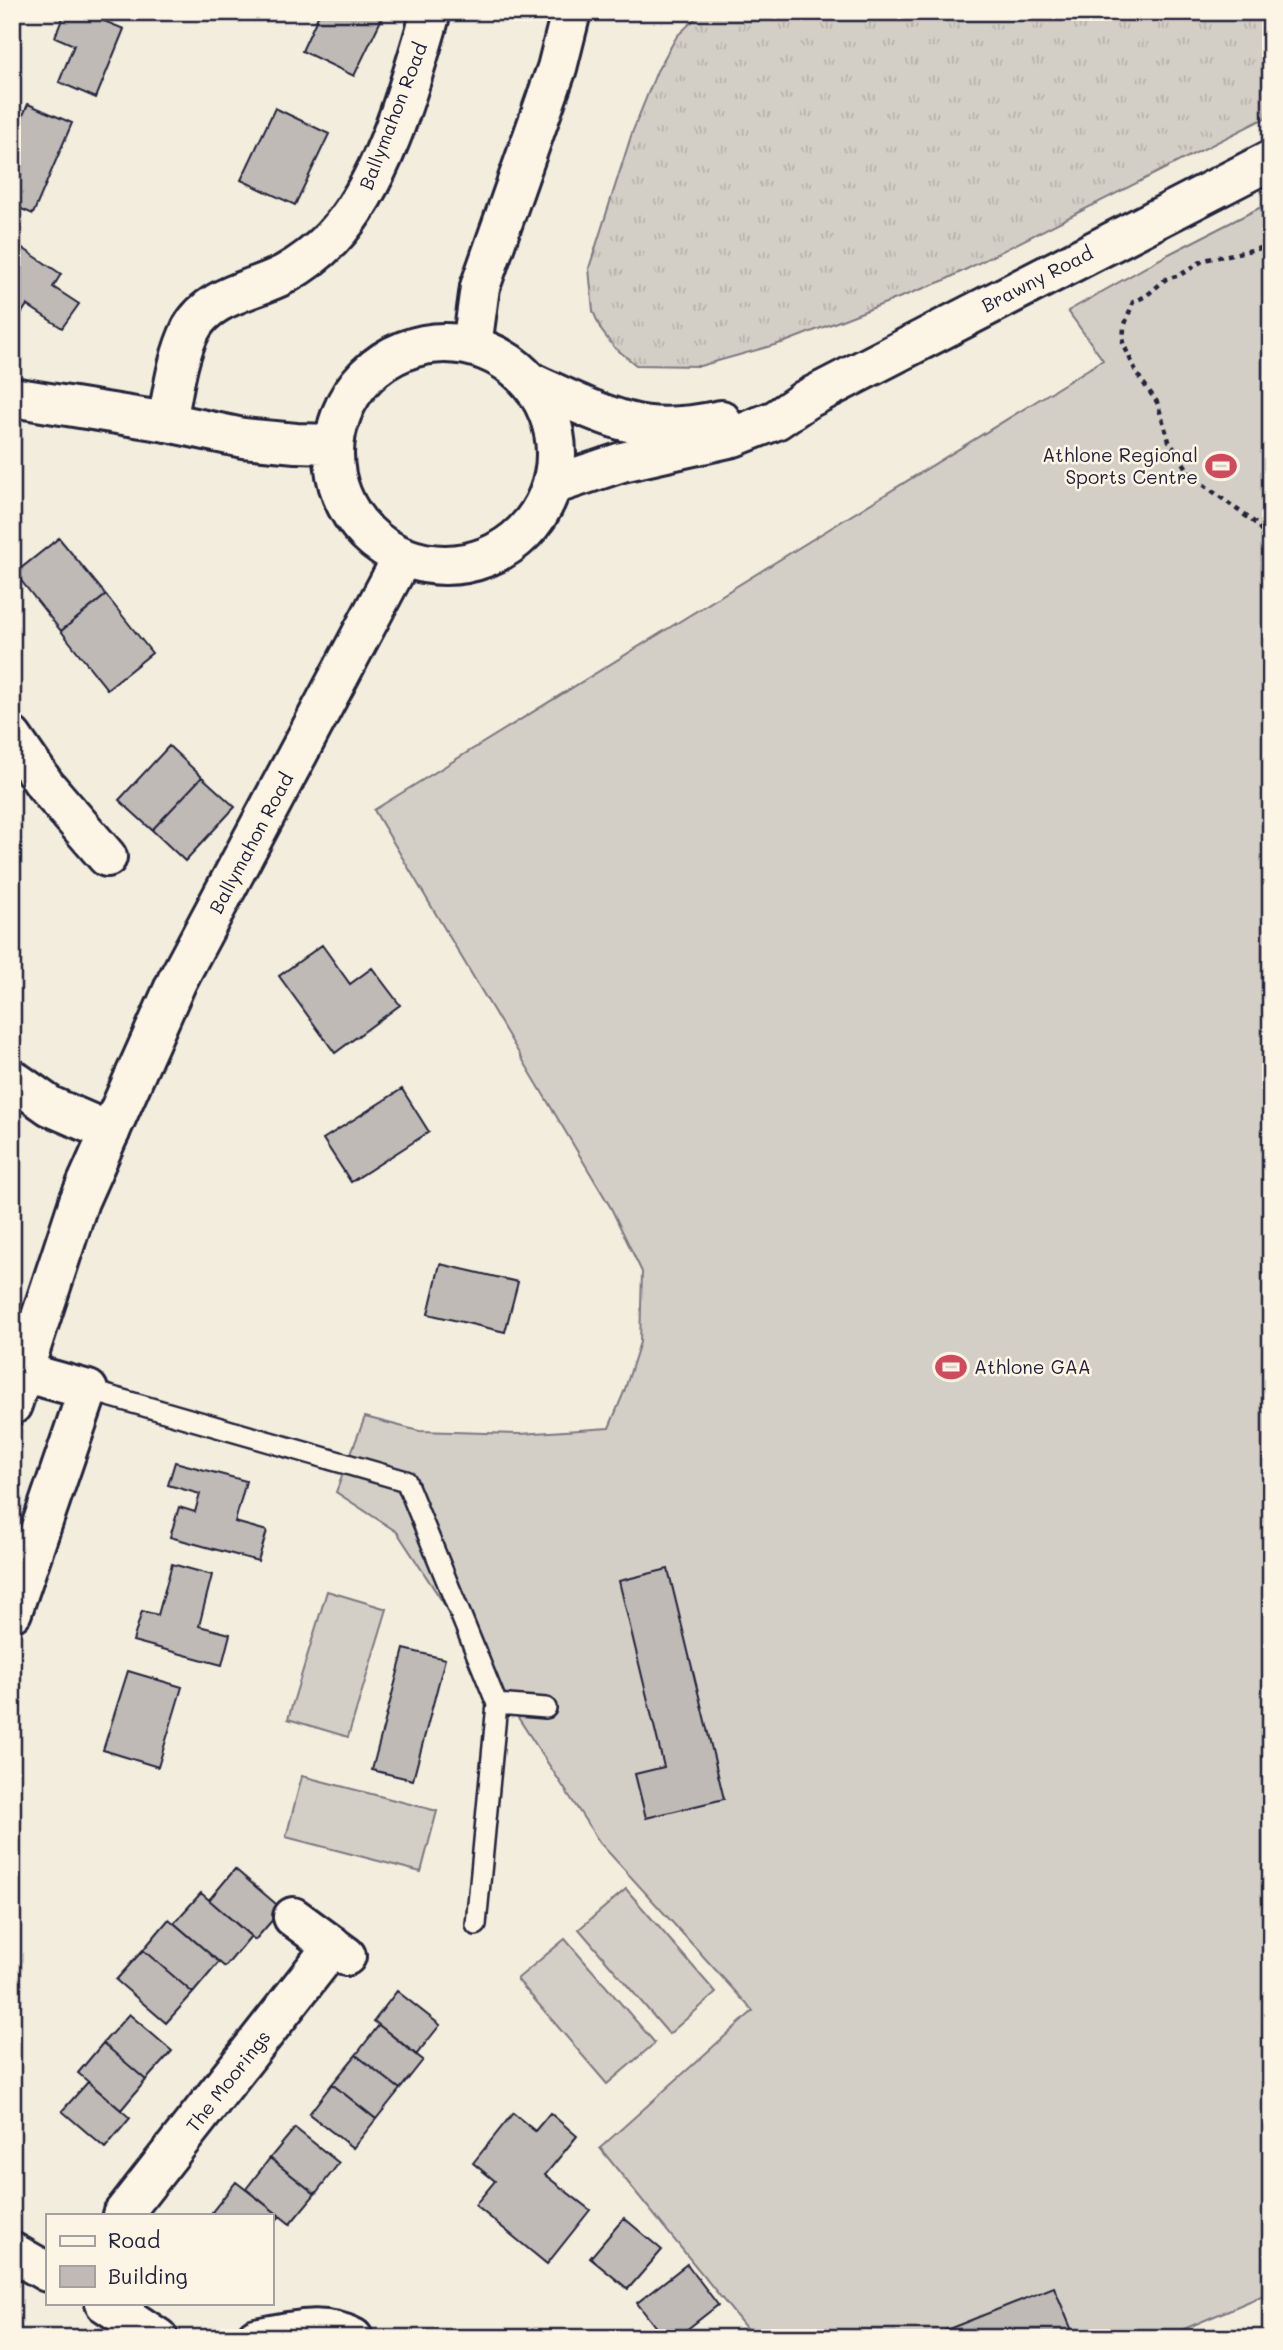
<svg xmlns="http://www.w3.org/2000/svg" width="1283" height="2350" font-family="Mali,sans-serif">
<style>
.grass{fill:url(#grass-tufts);stroke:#7b7880;stroke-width:2}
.garden{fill:#d4cfc6;stroke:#7b7880;stroke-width:2}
.building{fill:#bfbab6;stroke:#22223b;stroke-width:2}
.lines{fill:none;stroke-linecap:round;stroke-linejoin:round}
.service-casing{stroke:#22223b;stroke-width:24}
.minor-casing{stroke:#22223b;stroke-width:44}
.tertiary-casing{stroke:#22223b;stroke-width:44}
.secondary-casing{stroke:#22223b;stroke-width:44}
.primary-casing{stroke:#22223b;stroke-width:44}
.path{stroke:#22223b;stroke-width:4.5;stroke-dasharray:5 5;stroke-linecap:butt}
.service{stroke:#fcf5e5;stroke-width:19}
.minor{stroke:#fcf5e5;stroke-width:38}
.tertiary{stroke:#fcf5e5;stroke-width:38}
.secondary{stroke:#fcf5e5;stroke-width:38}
.primary{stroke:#fcf5e5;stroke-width:38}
.labels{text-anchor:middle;stroke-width:5;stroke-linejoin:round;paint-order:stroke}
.street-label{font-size:19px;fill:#22223b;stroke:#fcf5e5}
.poi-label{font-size:19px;fill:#22223b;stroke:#fcf5e5;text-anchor:end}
</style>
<defs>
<pattern id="grass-tufts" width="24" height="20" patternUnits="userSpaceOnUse" patternTransform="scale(1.75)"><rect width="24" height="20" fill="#d4cfc6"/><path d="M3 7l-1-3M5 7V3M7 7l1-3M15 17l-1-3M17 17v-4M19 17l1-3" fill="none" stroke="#b6b1ab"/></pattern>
</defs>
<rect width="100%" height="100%" fill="#f3edde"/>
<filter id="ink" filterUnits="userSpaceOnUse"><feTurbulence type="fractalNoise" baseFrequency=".0143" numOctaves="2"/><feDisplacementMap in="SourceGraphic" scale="14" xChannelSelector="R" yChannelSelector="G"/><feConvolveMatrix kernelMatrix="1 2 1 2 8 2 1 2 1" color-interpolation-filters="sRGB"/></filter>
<g filter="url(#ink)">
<path class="grass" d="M702,12H1271V115L945,280L785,342L700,366L636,365L614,347L601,330L593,311L589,268L632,133L657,71L677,36Z"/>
<path class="garden" d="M1271,202V2292L1163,2338H754L600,2148L753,2011L600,1843L397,1532L336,1492L365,1417L419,1431L520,1434L609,1428L624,1392L640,1342L642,1272L611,1208L374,810L1103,360L1068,311L1169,254Z
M327,1591L387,1609L348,1737L288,1719Z
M302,1776L437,1811L421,1872L286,1837Z
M626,1889L716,1993L669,2034L579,1929Z
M565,1939L655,2043L607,2084L517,1979Z"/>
<path class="building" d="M65,12H82L124,29L96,98L59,82L74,45L55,37Z
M134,12H155L151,20Z
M320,12H385L354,76L302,51Z
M28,104L72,123L33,214L12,205V140Z
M275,108L329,134L295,205L241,180Z
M21,247L61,274L53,287L79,304L62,328L27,305L21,314L12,307V255L15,257Z
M59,538L106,595L61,631L15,573Z
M106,595L152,653L107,689L61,631Z
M169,746L202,777L152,830L119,800Z
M202,777L235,807L185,861L152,830Z
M322,945L350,984L372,968L400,1005L335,1053L279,976Z
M402,1089L429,1132L351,1182L323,1139Z
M440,1264L518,1282L505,1332L428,1314Z
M175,1462L246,1481L235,1522L267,1531L258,1561L170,1537L179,1507L195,1512L200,1494L168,1485Z
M172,1564L212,1575L199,1626L230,1634L222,1665L133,1641L142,1611L158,1615Z
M668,1569L724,1799L646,1818L635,1774L664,1767L619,1581Z
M404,1649L445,1659L413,1780L372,1770Z
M128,1671L182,1687L158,1767L103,1750Z
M235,1869L282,1909L255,1940L209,1900Z
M201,1893L251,1936L225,1967L174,1923Z
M169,1919L219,1962L193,1993L143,1950Z
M143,1950L193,1993L166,2023L116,1980Z
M397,1991L440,2025L416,2055L374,2021Z
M129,2014L172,2051L146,2080L103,2043Z
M379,2025L423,2060L400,2089L356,2055Z
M103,2043L146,2080L121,2110L78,2073Z
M356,2055L400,2089L376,2119L332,2084Z
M88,2082L130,2118L105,2148L62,2111Z
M332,2084L376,2119L353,2148L309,2114Z
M513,2113L535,2131L550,2113L577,2136L545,2175L590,2210L547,2264L475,2205L495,2181L473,2163Z
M295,2128L339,2163L315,2194L270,2158Z
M270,2158L315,2194L290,2224L246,2189Z
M236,2182L280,2216L271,2227V2215H215L212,2212Z
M624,2218L662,2250L628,2289L590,2258Z
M687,2264L718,2305L676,2338H664L637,2303Z
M1054,2287L1075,2338H926Z"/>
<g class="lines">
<defs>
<path id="service" d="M88,1390L406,1481L497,1704L546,1708
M476,1925L497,1704"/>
<path id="minor" d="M532,383C563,397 595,413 628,422C656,430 693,426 721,420
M167,422C173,392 177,357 191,329C209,295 253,291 285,274C301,265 318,252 331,239C384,183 410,85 431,12
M553,485L622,462L733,437L776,420L805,400L1271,160
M12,737L45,785L107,857
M12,1612L88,1390L23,1372
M293,1917L346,1956
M122,2215L333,1946
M12,2252L47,2272
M105,2303L158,2338
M256,2338C288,2332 323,2322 353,2338"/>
<path id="tertiary" d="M12,1079L50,1106L110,1132"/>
<path id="secondary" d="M12,1405L79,1201L177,981L402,558"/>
<path id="primary" d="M334 454a111 111 0 1 1 222 0a111 111 0 1 1-222 0Z
M472,346L480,287L557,68L571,12
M12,397L167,422L243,438L296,443L333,444"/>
</defs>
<use href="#service" class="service-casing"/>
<use href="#minor" class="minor-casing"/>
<use href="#tertiary" class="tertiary-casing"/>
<use href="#secondary" class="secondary-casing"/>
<use href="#primary" class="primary-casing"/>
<path class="path" d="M1271,246L1204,260L1180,275L1166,279L1146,296L1133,302L1124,327L1123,343L1137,374L1157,402L1169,441L1192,476L1258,525L1271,549"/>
<use href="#service" class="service"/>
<use href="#minor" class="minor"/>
<use href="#tertiary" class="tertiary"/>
<use href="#secondary" class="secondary"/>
<use href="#primary" class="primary"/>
</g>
</g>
<defs>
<symbol id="stadium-bare" viewBox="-9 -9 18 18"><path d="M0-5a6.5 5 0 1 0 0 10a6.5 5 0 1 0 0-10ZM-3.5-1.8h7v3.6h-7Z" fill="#d1495b" stroke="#fcf5e5" stroke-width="2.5" paint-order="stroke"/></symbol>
</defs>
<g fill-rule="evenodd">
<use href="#stadium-bare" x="1199" y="444" width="44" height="44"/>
<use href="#stadium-bare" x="929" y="1345" width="44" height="44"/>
</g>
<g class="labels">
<g class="street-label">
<text transform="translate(393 116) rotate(-69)" y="7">Ballymahon Road</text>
<text transform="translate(1037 279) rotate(-27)" y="7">Brawny Road</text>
<text transform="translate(251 843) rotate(-62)" y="7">Ballymahon Road</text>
<text transform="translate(228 2081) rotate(-52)" y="7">The Moorings</text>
</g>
<g class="poi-label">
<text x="1198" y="462">Athlone Regional<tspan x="1198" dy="22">Sports Centre</tspan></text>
<text x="974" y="1374" text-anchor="start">Athlone GAA</text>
</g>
</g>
<rect width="1283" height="2350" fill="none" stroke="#fcf5e5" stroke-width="42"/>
<rect x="21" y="21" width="1241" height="2308" fill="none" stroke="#22223b" stroke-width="2.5" filter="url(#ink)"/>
<rect x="46" y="2214" width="228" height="91" fill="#fcf5e5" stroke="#a5a1a1" stroke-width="2"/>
<rect x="60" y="2236" width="35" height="10" fill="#fcf5e5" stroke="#a5a1a1" stroke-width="2"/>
<text x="108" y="2248" font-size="21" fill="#22223b">Road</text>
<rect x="60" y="2266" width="35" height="21" fill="#bfbab6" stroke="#a5a1a1" stroke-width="2"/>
<text x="108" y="2284" font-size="21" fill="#22223b">Building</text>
</svg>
